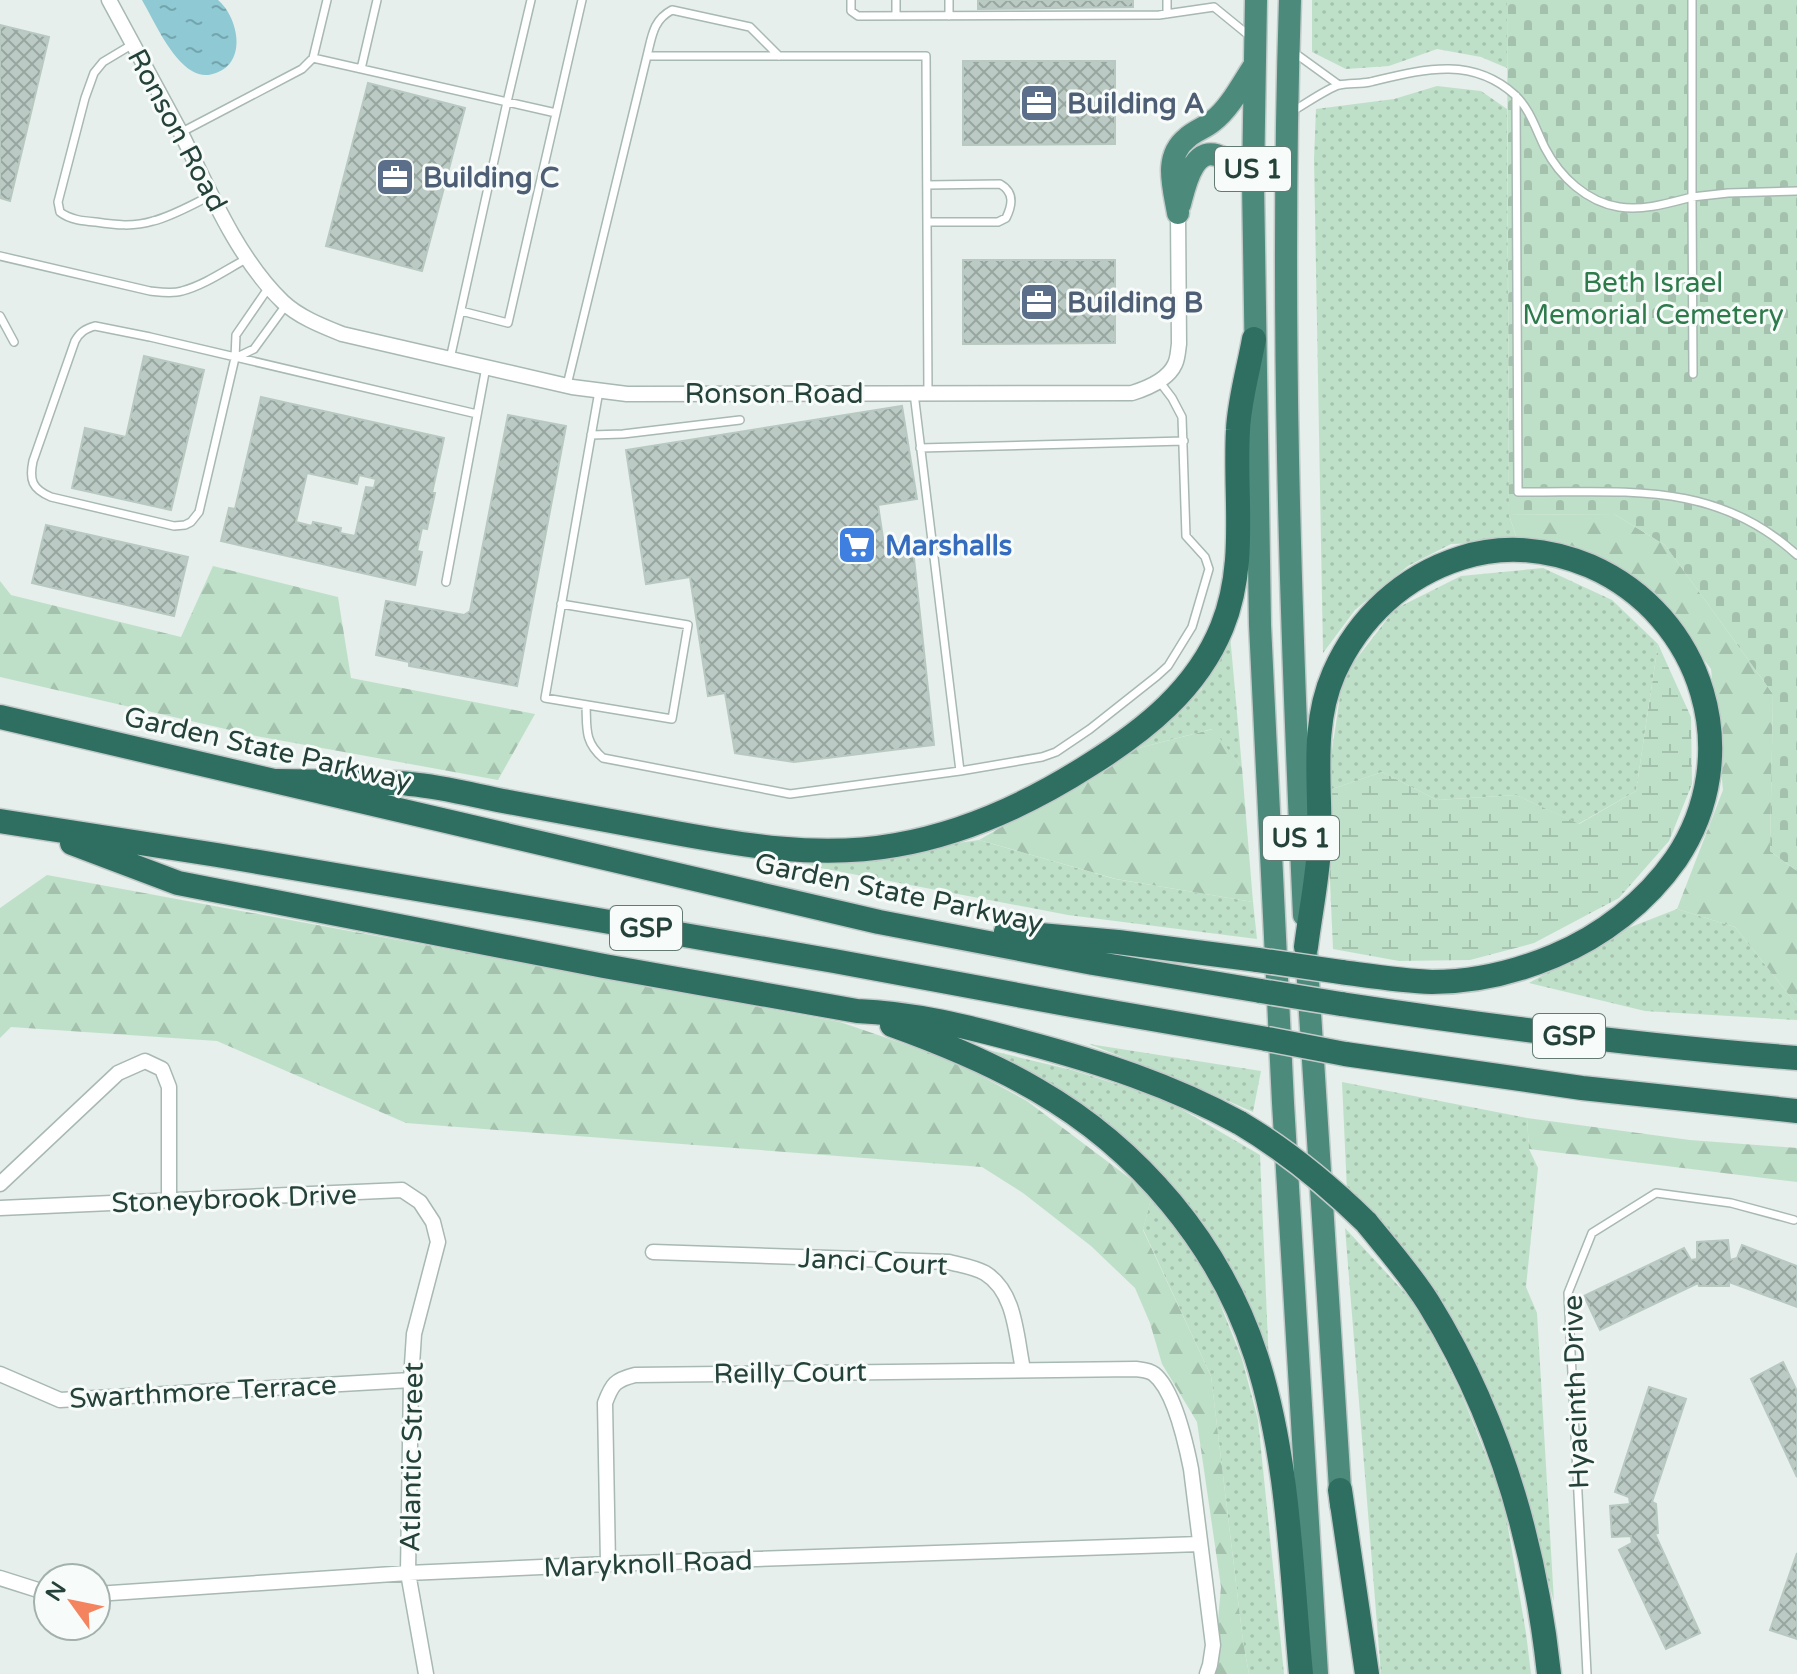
<svg xmlns="http://www.w3.org/2000/svg" width="1797" height="1674" font-family="'Varela Round',sans-serif">
<style>
.grass{fill:url(#grass-dots)}
.forest{fill:url(#forest-firs)}
.wetland{fill:url(#wetland-marsh)}
.cemetery{fill:url(#cemetery-stones)}
.water{fill:url(#water-ripples)}
.building{fill:url(#building-cross-hatch);stroke:#b8c9c2;stroke-width:2;fill-rule:evenodd}
.lines{fill:none;stroke-linecap:round;stroke-linejoin:round}
.service-casing{stroke:#a8b8b2;stroke-width:10}
.minor-casing{stroke:#a8b8b2;stroke-width:17}
.trunk-casing{stroke:#c2cac8;stroke-width:25}
.motorway-casing{stroke:#c2cac8;stroke-width:27}
.service{stroke:#fff;stroke-width:7}
.minor{stroke:#fff;stroke-width:14}
.trunk{stroke:#4c8a7c;stroke-width:22}
.motorway{stroke:#2f6f62;stroke-width:24}
.motorway-bridge-casing{stroke:#c2cac8;stroke-width:27;stroke-linecap:butt}
.motorway-bridge{stroke:#2f6f62;stroke-width:24}
.labels{text-anchor:middle;stroke-width:6;stroke-linejoin:round;paint-order:stroke}
.shield{fill:#f7fbf9;stroke:#637a73;stroke-width:2}
.shield-label{font-size:26px;font-weight:bold;fill:#24423a}
.service-label{font-size:28px;font-weight:bold;fill:#4e5e75;stroke:#f7fbf9;text-anchor:start}
.street-label{font-size:28px;fill:#24423a;stroke:#f7fbf9}
.park-label{font-size:28px;fill:#2d7a4b;stroke:#f7fbf9}
.shop-label{font-size:28px;font-weight:bold;fill:#366cbe;stroke:#f7fbf9;text-anchor:start}
</style>
<defs>
<pattern id="grass-dots" width="8" height="8" patternUnits="userSpaceOnUse" patternTransform="scale(2)"><rect width="8" height="8" fill="#bfe0c8"/><path d="M2 2h.1M6 6h.1" fill="none" stroke="#a4c1ad" stroke-width="1.8" stroke-linecap="round"/></pattern>
<pattern id="forest-firs" width="22" height="20" patternUnits="userSpaceOnUse" patternTransform="scale(2)"><rect width="22" height="20" fill="#bfe0c8"/><path d="M5 1l3.5 6h-7zM16 11l3.5 6h-7z" fill="#a4c1ad"/></pattern>
<pattern id="wetland-marsh" width="20" height="14" patternUnits="userSpaceOnUse" patternTransform="scale(2)"><rect width="20" height="14" fill="#bfe0c8"/><path d="M1 5h8M5 5V1M11 12h8M15 12V8" fill="none" stroke="#a4c1ad"/></pattern>
<pattern id="cemetery-stones" width="16" height="16" patternUnits="userSpaceOnUse" patternTransform="scale(2)"><rect width="16" height="16" fill="#bfe0c8"/><path d="M2 7V4a2 2 0 0 1 4 0v3zM10 15v-3a2 2 0 0 1 4 0v3z" fill="#a4c1ad"/></pattern>
<pattern id="water-ripples" width="26" height="14" patternUnits="userSpaceOnUse" patternTransform="scale(2)"><rect width="26" height="14" fill="#8ec9d4"/><path d="M2 4q2-2 4 0t4 0M15 11q2-2 4 0t4 0" fill="none" stroke="#74a5ad"/></pattern>
<pattern id="building-cross-hatch" width="8" height="8" patternUnits="userSpaceOnUse" patternTransform="scale(2)"><rect width="8" height="8" fill="#bbcac4"/><path d="M0 0l8 8M0 8l8-8" fill="none" stroke="#98a6a0"/></pattern>
</defs>
<rect width="100%" height="100%" fill="#e6efeb"/>
<path class="grass" d="M1312,0H1507V68L1481,57L1437,49L1389,66L1346,69L1312,52Z
M1437,86L1481,91L1507,109L1509,515L1518,542L1451,544L1408,566L1355,610L1323,653L1314,159L1316,109L1394,99Z
M1543,568L1612,600L1658,644L1636,791L1578,824L1516,795L1437,800L1382,772L1326,791L1343,676L1395,609L1461,576Z
M1230,635L1242,768L1212,729L1135,749L1201,690Z
M979,840L1115,879L1253,902L1257,939L1068,915L805,865Z
M1677,909L1735,927L1797,1005V1020L1645,1011L1529,983L1618,932Z
M1089,1044L1261,1071L1253,1112L1183,1081Z
M984,1049L1072,1070L1164,1099L1260,1155L1269,1366L1146,1162Z
M1342,1082L1527,1118L1529,1149L1538,1168L1526,1287L1537,1313L1554,1602L1524,1496L1436,1295L1383,1223L1347,1191Z
M1152,1195L1207,1271L1242,1359L1258,1420L1284,1674H1249L1243,1641L1211,1376L1143,1229Z
M1345,1228L1418,1307L1460,1390L1503,1498L1526,1633L1531,1674H1381Z"/>
<path class="forest" d="M1614,514L1665,545L1773,694L1770,851L1797,871V1005L1735,927L1677,909L1723,790L1711,669L1649,587L1518,542L1509,515Z
M213,566L338,597L351,678L535,714L498,780L256,736L0,677V581L11,595L181,637Z
M1213,729L1242,768L1253,902L1116,879L979,840L1135,749Z
M47,875L840,1022L954,1061L1027,1101L1152,1195L1143,1230L1211,1376L1243,1641L1249,1674H1213L1221,1587L1197,1422L1162,1364L1150,1323L1135,1288L1091,1246L1023,1193L982,1167L406,1123L217,1041L11,1027L0,1038V908Z
M1527,1118L1690,1140L1797,1148V1182L1529,1149Z"/>
<path class="wetland" d="M1658,644L1691,717L1692,784L1669,841L1619,898L1534,943L1470,960L1399,961L1333,949L1326,791L1382,772L1437,800L1516,795L1579,824L1636,791Z"/>
<path class="cemetery" d="M1507,0H1797V871L1770,851L1773,694L1665,545L1614,514L1509,515Z"/>
<path class="water" d="M142,0H218C238,17 248,62 216,73C208,76 200,76 192,71C171,59 154,21 142,0Z"/>
<path class="building" d="M978,0H1133V7L978,9Z
M0,25L49,37L10,201L0,198Z
M963,61H1115V144L963,145Z
M368,83L465,108L422,271L326,246Z
M963,260H1115V343L963,344Z
M144,356L204,370L171,510L72,488L85,428L126,437Z
M261,397L444,438L432,493H435L427,529L422,528L417,551L422,552L415,585L221,541L229,508L235,509ZM307,473L357,484L359,475L376,479L374,488L366,487L355,536L340,533L341,528L313,522L312,526L296,522Z
M902,406L917,499L878,505L884,545L912,540L934,745L794,762L735,753L725,693L708,696L690,577L646,584L626,450Z
M508,415L566,426L517,686L409,666V662L376,655L386,601L464,615L470,611Z
M46,525L188,557L174,616L32,583Z
M1728,1240L1730,1260L1737,1258L1742,1245L1797,1266V1307L1729,1282V1286H1699L1698,1283L1600,1330L1584,1296L1684,1248L1691,1260L1697,1259V1242Z
M1783,1362L1797,1391V1477L1751,1379Z
M1649,1387L1686,1399L1652,1502L1656,1504L1658,1533L1655,1534L1700,1633L1666,1649L1619,1550L1632,1543L1631,1536L1612,1537L1610,1506L1630,1504L1629,1497L1615,1492Z
M1797,1553V1639L1770,1630Z"/>
<g class="lines">
<defs>
<path id="service" d="M851,0V11L858,16L1159,15L1214,7L1252,38
M1167,0V14
M896,16V0
M949,16V0
M133,44L103,62L94,73L85,98L58,202L60,212C70,220 84,221 96,222C115,225 134,227 153,221C173,216 193,204 212,195
M1292,51L1339,85
M647,56C652,36 653,20 672,10L750,27L779,56
M313,58L556,113
M361,69L377,0
M1516,96L1518,492C1622,493 1714,479 1797,555
M1291,112C1304,105 1326,89 1339,85C1349,83 1360,84 1370,82C1421,70 1471,55 1515,95C1530,109 1536,130 1545,148C1560,177 1587,202 1619,207C1643,211 1669,203 1692,197V0
M180,133L302,69L313,58L327,0
M927,185L1000,184C1014,192 1013,204 1006,218L998,222H927
M0,256L150,291C160,292 172,294 182,291C205,285 227,269 248,258
M269,287L236,335L235,358L199,512L191,522L185,525L174,526L51,497C32,489 29,480 33,461L75,341C80,332 85,329 95,326L150,337L477,414
M461,311L508,323L582,0
M0,316L14,342
M235,358L254,349L286,305
M450,359L507,102L531,0
M1693,374L1692,197L1728,193L1797,191
M567,385L647,56H926L928,393
M914,393L960,771
M591,435L623,434L740,420
M920,448L1184,441
M446,582L486,367
M561,604L688,625L672,719L545,698L599,391
M586,705C587,728 584,742 603,758L790,794L960,771L1042,757L1056,752L1090,729L1157,676L1168,666L1192,627L1209,569L1205,557L1186,536L1182,417L1172,398L1159,381
M1587,1674L1568,1293L1592,1233L1656,1193L1731,1203L1794,1220"/>
<path id="minor" d="M109,0C133,45 158,90 182,135C209,190 238,259 283,302C299,317 322,326 342,334L572,387L627,394L1132,393C1148,388 1168,380 1175,364C1178,358 1178,350 1179,344L1178,213
M0,1184L118,1073L145,1061L162,1069L169,1087V1200
M0,1208L402,1190L420,1202L433,1222L438,1242L414,1334L411,1380L408,1573L426,1674
M653,1252L949,1262C960,1265 974,1267 985,1273C1016,1292 1016,1337 1023,1369
M0,1374L60,1400L411,1380
M608,1564L605,1403C612,1384 615,1380 635,1375L1136,1369C1143,1370 1149,1370 1154,1374C1174,1390 1186,1444 1191,1469L1213,1645L1210,1665L1207,1674
M0,1578L41,1591L48,1592
M96,1594L408,1573L608,1564L1200,1544"/>
<path id="trunk" d="M1256,0L1253,182L1260,625L1283,1103L1317,1674
M1290,0C1280,305 1290,610 1304,915
M1180,204C1185,185 1194,141 1223,158C1234,163 1244,174 1253,182
M1178,213C1174,188 1163,157 1187,138C1194,131 1205,128 1213,121C1230,108 1242,84 1254,66
M1306,949L1341,1505"/>
<path id="motorway" d="M0,717L879,922L1093,963L1261,991
M277,781C306,781 335,782 363,783C379,783 395,782 410,784C445,787 480,797 514,803C565,812 615,822 665,831C740,845 819,859 896,845C965,833 1032,802 1091,764C1145,730 1197,689 1222,627C1248,563 1234,497 1238,430C1239,402 1249,367 1254,339
M0,821L217,855L535,909L834,961L1077,1006L1267,1039
M72,843L178,883L604,966L857,1011C913,1013 969,1027 1024,1042C1099,1062 1171,1085 1240,1123
M1006,932L1118,942L1258,960
M1306,947C1310,915 1317,881 1319,849C1322,790 1309,730 1334,673C1359,617 1404,576 1461,558C1504,544 1549,549 1590,566C1704,616 1746,755 1676,859C1646,902 1602,936 1554,956C1516,972 1473,982 1432,982C1402,981 1371,976 1341,972
M1341,1004C1493,1027 1644,1046 1797,1058
M892,1025C942,1043 991,1063 1037,1090C1138,1148 1220,1244 1256,1356C1289,1458 1291,1568 1301,1674
M1345,1054L1582,1088L1797,1111
M1366,1222C1388,1249 1411,1275 1429,1304C1498,1416 1535,1544 1549,1674
M1340,1490L1367,1674"/>
</defs>
<use href="#service" class="service-casing"/>
<use href="#minor" class="minor-casing"/>
<use href="#trunk" class="trunk-casing"/>
<use href="#motorway" class="motorway-casing"/>
<use href="#service" class="service"/>
<use href="#minor" class="minor"/>
<use href="#trunk" class="trunk"/>
<use href="#motorway" class="motorway"/>
<defs>
<path id="motorway-bridge" d="M1258,960L1341,972
M1261,991L1341,1004
M1267,1039L1345,1054
M1240,1123C1287,1151 1327,1184 1366,1222"/>
</defs>
<use href="#motorway-bridge" class="motorway-bridge-casing"/>
<use href="#motorway-bridge" class="motorway-bridge"/>
</g>
<defs>
<symbol id="office-square" viewBox="-11 -11 22 22"><rect x="-9" y="-9" width="18" height="18" rx="4" fill="#5c6f8a" stroke="#f7fbf9"/><path d="M-6-3h4V-5.5h4V-3h4V5H-6ZM-1-4.5V-3h2v-1.5ZM-6 0V1H6V0Z" fill="#fff"/></symbol>
<symbol id="supermarket-square" viewBox="-11 -11 22 22"><rect x="-9" y="-9" width="18" height="18" rx="4" fill="#3f7fe0" stroke="#f7fbf9"/><path d="M-6-5.5h2.5l.6 2H6L4.5 2H-2.5L-4.4-4H-6ZM-1.5 3.2a1.3 1.3 0 1 0 .1 0ZM3 3.2a1.3 1.3 0 1 0 .1 0Z" fill="#fff"/></symbol>
</defs>
<g fill-rule="evenodd">
<use href="#office-square" x="1017" y="81" width="44" height="44"/>
<use href="#office-square" x="373" y="155" width="44" height="44"/>
<use href="#office-square" x="1017" y="280" width="44" height="44"/>
<use href="#supermarket-square" x="835" y="523" width="44" height="44"/>
</g>
<g class="labels">
<g class="shield">
<rect x="1215" y="147" width="76" height="44" rx="6"/>
<rect x="1263" y="816" width="76" height="44" rx="6"/>
<rect x="610" y="906" width="72" height="44" rx="6"/>
<rect x="1533" y="1014" width="72" height="44" rx="6"/>
</g>
<g class="shield-label">
<text x="1253" y="178">US 1</text>
<text x="1301" y="847">US 1</text>
<text x="646" y="937">GSP</text>
<text x="1569" y="1045">GSP</text>
</g>
<g class="service-label">
<text x="1067" y="113">Building A</text>
<text x="423" y="187">Building C</text>
<text x="1067" y="312">Building B</text>
</g>
<g class="street-label">
<text transform="translate(178 130) rotate(62)" y="10">Ronson Road</text>
<text x="774" y="403">Ronson Road</text>
<text transform="translate(268 748) rotate(13)" y="10">Garden State Parkway</text>
<text transform="translate(899 892) rotate(12)" y="10">Garden State Parkway</text>
<text transform="translate(234 1198) rotate(-2)" y="10">Stoneybrook Drive</text>
<text transform="translate(873 1261) rotate(3)" y="10">Janci Court</text>
<text transform="translate(790 1372) rotate(-1)" y="10">Reilly Court</text>
<text transform="translate(203 1391) rotate(-3)" y="10">Swarthmore Terrace</text>
<text transform="translate(1575 1392) rotate(-92)" y="10">Hyacinth Drive</text>
<text transform="translate(411 1457) rotate(-89)" y="10">Atlantic Street</text>
<text transform="translate(648 1563) rotate(-2)" y="10">Maryknoll Road</text>
</g>
<g class="park-label">
<text x="1653" y="292">Beth Israel<tspan x="1653" dy="32">Memorial Cemetery</tspan></text>
</g>
<g class="shop-label">
<text x="885" y="555">Marshalls</text>
</g>
</g>
<g transform="translate(72 1602) rotate(303)"><circle r="38" fill="#f7fbf9" stroke="#a3b1ad" stroke-width="2"/>
<path d="M0-6L14 30L0 20L-14 30Z" fill="#f4845f"/>
<text y="-12" font-size="22" font-weight="bold" text-anchor="middle" fill="#24423a">N</text>
</g>
</svg>
